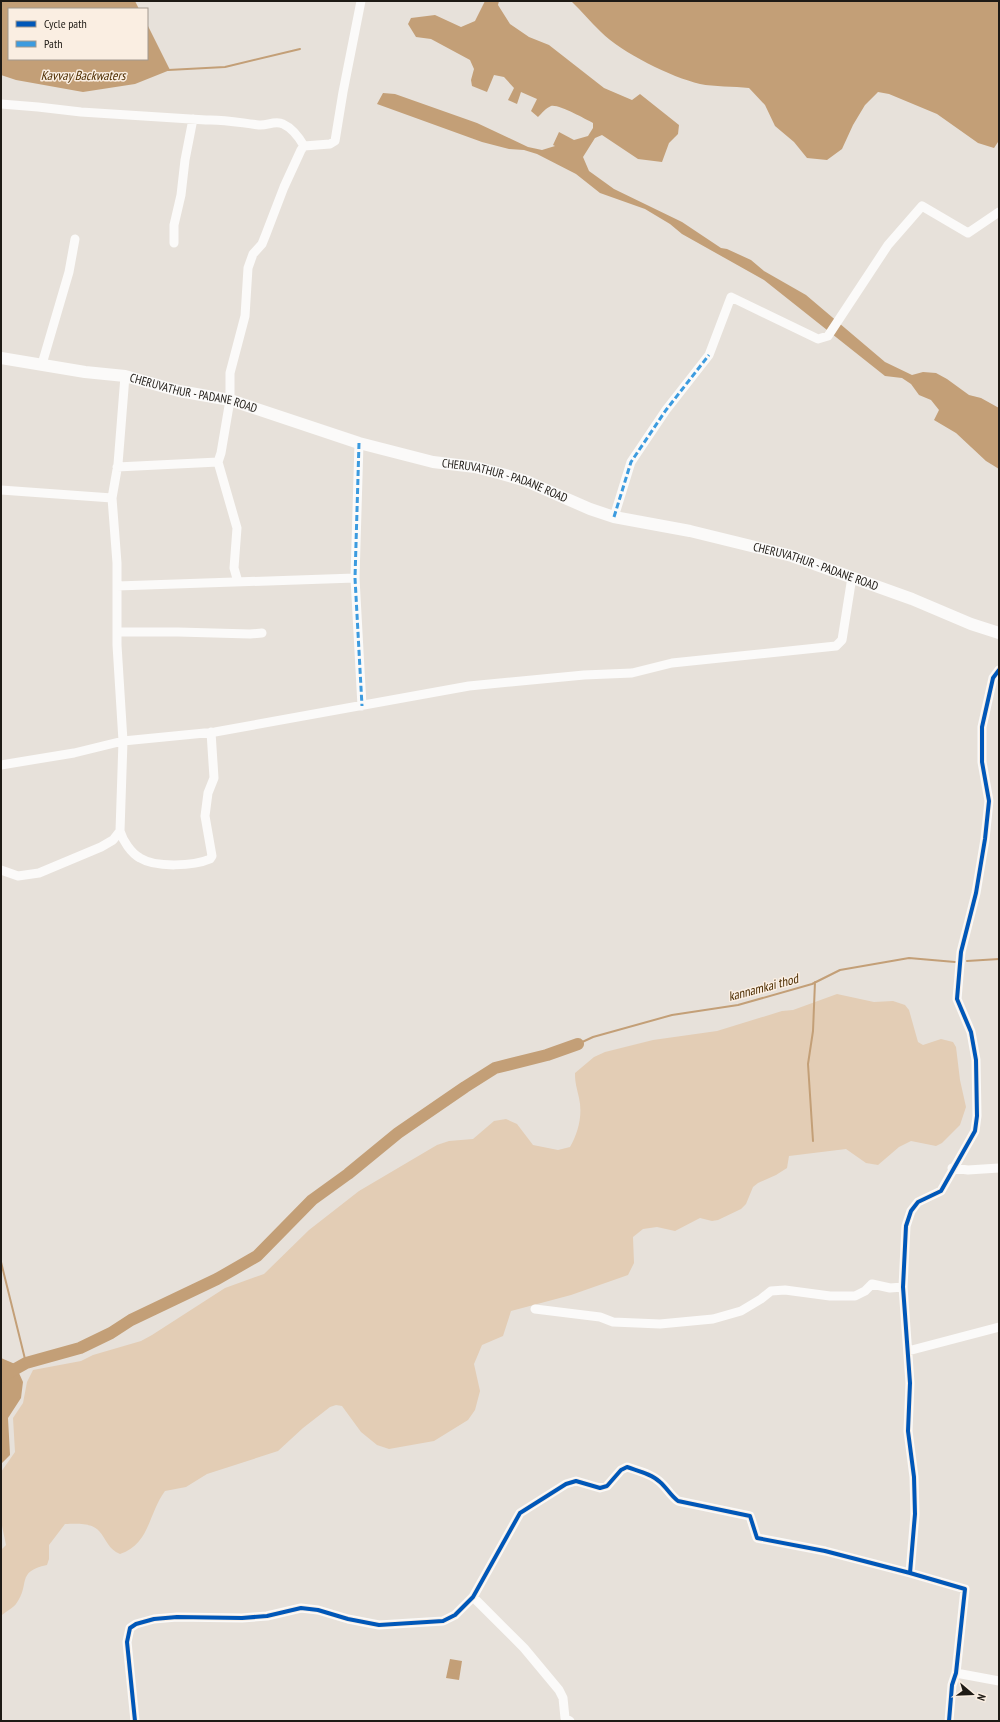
<svg xmlns="http://www.w3.org/2000/svg" width="1000" height="1722" font-family="'PT Sans Narrow',sans-serif">
<style>
.green{fill:#e3cdb5}
.water{fill:#c39f77}
.lines{fill:none;stroke-linecap:round;stroke-linejoin:round}
.stream{stroke:#c39f77;stroke-width:2}
.river{stroke:#c39f77;stroke-width:12}
.minor{stroke:#fbfaf9;stroke-width:9}
.major{stroke:#fbfaf9;stroke-width:12}
.quiet{stroke:#3c9bdf;stroke-width:3;stroke-dasharray:6 3;stroke-linecap:butt}
.cycleway-casing{stroke:#faeee2;stroke-width:6}
.cycleway{stroke:#0057b8;stroke-width:4}
.labels{text-anchor:middle;stroke-width:3;stroke-linejoin:round;paint-order:stroke}
.street-label{font-size:12px;fill:#1e1a15;stroke:#faeee2}
.water-label{font-size:13px;font-style:italic;fill:#4d2d00;stroke:#faeee2}
</style>
<rect width="100%" height="100%" fill="#e7e1da"/>
<path class="green" d="M837,994L874,1002L893,1001L905,1005L909,1010L918,1042L923,1045L941,1039L953,1042L956,1047L960,1080L966,1107L960,1125L942,1143L936,1146L911,1141L899,1147L878,1165L866,1163L846,1149L789,1156L787,1168L776,1175L758,1183L753,1187L746,1204L741,1209L718,1220L712,1221L700,1218L675,1231L657,1227L643,1229L633,1237L634,1263L628,1275L571,1295L511,1311L503,1336L482,1345L474,1364L480,1391L475,1410L468,1420L434,1441L389,1449L377,1445L361,1432L342,1406L336,1405L330,1407L303,1428L278,1451L207,1474L186,1487L165,1491C148,1514 150,1544 120,1554C108,1549 107,1540 99,1531C91,1522 75,1524 65,1524L49,1545V1559L47,1565C15,1572 31,1584 16,1604C13,1608 5,1612 1,1616V1550L6,1545L1,1521V1472L15,1452L13,1418L23,1403L27,1382L33,1370L81,1361L93,1355L141,1341L152,1335L225,1288L264,1274L309,1230L359,1191L437,1145L449,1141L473,1139L494,1121L506,1119L517,1124L533,1145L558,1150L570,1147C578,1133 583,1115 579,1098C577,1088 575,1084 575,1073L594,1057L605,1052L653,1040L717,1031L782,1011L793,1010Z"/>
<path class="water" d="M1,1H135L139,9H9V59H147V24L170,70L135,84L83,92L16,80L1,75Z
M485,1H499L498,5L510,24L529,37L549,45L604,88L632,100L640,94L679,125L678,134L669,143L662,162L638,159L602,135L595,138L583,157L589,171L614,189L682,222L721,248L727,249L751,260L764,271L806,295L885,362L912,375L923,372L936,373L947,379L969,395L981,398L999,408V469L986,461L956,433L934,420L939,410L931,400L919,395L911,384L902,378L885,376L764,280L682,234L670,224L645,209L600,193L576,174L537,154L524,150L509,149L482,142L377,104L383,93L395,94L477,123L528,147L542,150L555,146L553,145L559,132L574,140L588,136L593,128V123C585,119 559,104 551,106C546,108 542,113 538,117L531,111L537,99L521,92L517,104L508,100L514,88L504,77L494,75L487,92L472,86L471,80L474,69L470,60L431,39L416,37L408,24L411,18L435,15L461,27L475,21Z
M571,1H999L998,142L994,148L978,143L937,114L889,94L878,92L865,105L853,125L842,149L827,160L807,158L794,142L775,126L765,105L749,88C734,86 714,87 700,84C671,77 622,53 601,32C590,22 582,11 571,1Z
M1,1358L15,1364L23,1382L21,1398L8,1418L10,1455L1,1464Z
M450,1659L462,1661L459,1680L446,1678Z"/>
<g class="lines">
<path class="stream" d="M168,70L225,67L300,49
M967,961L999,959
M578,1044L593,1037L672,1015L738,1005L812,984L840,970L909,958L955,962
M813,1141L808,1064L813,1031L815,982
M1,1262L26,1363"/>
<path class="river" d="M1,1377L26,1363L80,1348L111,1333L131,1320L217,1279L257,1256L312,1200L348,1174L398,1133L465,1087L495,1068L547,1055L578,1044"/>
<path class="minor" d="M1,104L38,107L81,112L206,120C224,119 241,123 259,125C267,126 275,120 283,124C292,128 300,139 304,146
M174,243V225L181,195L185,160L193,119
M42,364L69,272L75,239
M125,376L118,464L112,498L117,563V645L123,741L120,831C123,841 131,853 140,858C156,868 194,866 210,859L212,856L205,816L208,793L214,778L211,732
M359,443L355,578L362,706
M218,462L237,528L234,568L238,582
M117,467L218,462L221,453L230,400V373L245,316L248,268L253,254L262,244L266,234L284,187L301,150L304,146L330,144L335,141L343,92L361,1
M1,490L112,498
M614,517L631,462L666,410L709,355L731,297L818,339L828,336L888,245L922,206L968,233L999,212
M117,586L355,578
M117,632H178L250,634L262,633
M1,765L74,753L123,741L215,732L469,686L584,675L632,673L672,663L836,646L842,640L852,577
M1,870L18,876L39,873L101,847L113,840L120,831
M952,1168L968,1170L999,1168
M535,1309L600,1317L613,1322L660,1324L713,1319L741,1311L761,1299L771,1291L785,1290L830,1296H855L865,1291L872,1284L890,1288L903,1287
M908,1351L999,1327
M473,1597L524,1648L559,1690L563,1698L565,1718L570,1721
M956,1673L999,1681
M135,1721L127,1642L130,1628L136,1624L154,1619L177,1617L242,1618L267,1616L301,1608L318,1610L348,1619L379,1625L443,1621L455,1615L473,1597L520,1513L566,1484L576,1481L600,1488L607,1486L621,1470L627,1467C638,1471 652,1474 660,1482C667,1488 670,1495 678,1501L750,1516L757,1538L825,1551L910,1573
M949,1721L952,1685L956,1673L965,1589L910,1573L915,1514L914,1477L908,1431L910,1383L903,1287L906,1226L911,1211L918,1202L941,1191L975,1131L977,1116L976,1060L971,1032L957,999L961,952L976,893L985,839L989,801L982,762V727L993,678L999,670"/>
<path class="major" id="s1" d="M1,358L85,372L125,376L179,391L230,400L359,443L433,462L475,467L502,474L526,481L590,509L614,517L690,531L792,556L912,599L971,624L999,633"/>
<path class="quiet" d="M359,443L355,578L362,706
M614,517L631,462L666,410L709,355"/>
<defs>
<path id="cycleway" d="M135,1721L127,1642L130,1628L136,1624L154,1619L177,1617L242,1618L267,1616L301,1608L318,1610L348,1619L379,1625L443,1621L455,1615L473,1597L520,1513L566,1484L576,1481L600,1488L607,1486L621,1470L627,1467C638,1471 652,1474 660,1482C667,1488 670,1495 678,1501L750,1516L757,1538L825,1551L910,1573
M949,1721L952,1685L956,1673L965,1589L910,1573L915,1514L914,1477L908,1431L910,1383L903,1287L906,1226L911,1211L918,1202L941,1191L975,1131L977,1116L976,1060L971,1032L957,999L961,952L976,893L985,839L989,801L982,762V727L993,678L999,670"/>
</defs>
<use href="#cycleway" class="cycleway-casing"/>
<use href="#cycleway" class="cycleway"/>
</g>
<g class="labels">
<g class="street-label">
<text dy="4" stroke="none"><textPath href="#s1" startOffset="196">CHERUVATHUR - PADANE ROAD</textPath></text>
<text dy="4" stroke="none"><textPath href="#s1" startOffset="520">CHERUVATHUR - PADANE ROAD</textPath></text>
<text dy="4" stroke="none"><textPath href="#s1" startOffset="844">CHERUVATHUR - PADANE ROAD</textPath></text>
</g>
<g class="water-label">
<text x="83" y="80">Kavvay Backwaters</text>
<text transform="translate(763 987) rotate(-15)" y="5">kannamkai thod</text>
</g>
</g>
<rect width="1000" height="1722" fill="none" stroke="#1e1a15" stroke-width="4"/>
<rect x="8" y="8" width="140" height="52" fill="#faeee2" stroke="#a29990"/>
<rect x="16" y="21" width="20" height="6" fill="#0057b8" stroke="#a29990"/>
<text x="44" y="28" font-size="12" fill="#1e1a15">Cycle path</text>
<rect x="16" y="41" width="20" height="6" fill="#3c9bdf" stroke="#a29990"/>
<text x="44" y="48" font-size="12" fill="#1e1a15">Path</text>
<g transform="translate(972 1694) rotate(109)" stroke="#faeee2" stroke-width="3" paint-order="stroke">
<path d="M0-3L7 15L0 10L-7 15Z" fill="#1e1a15"/>
<text y="-6" font-size="11" font-weight="bold" text-anchor="middle" fill="#1e1a15">N</text>
</g>
</svg>
